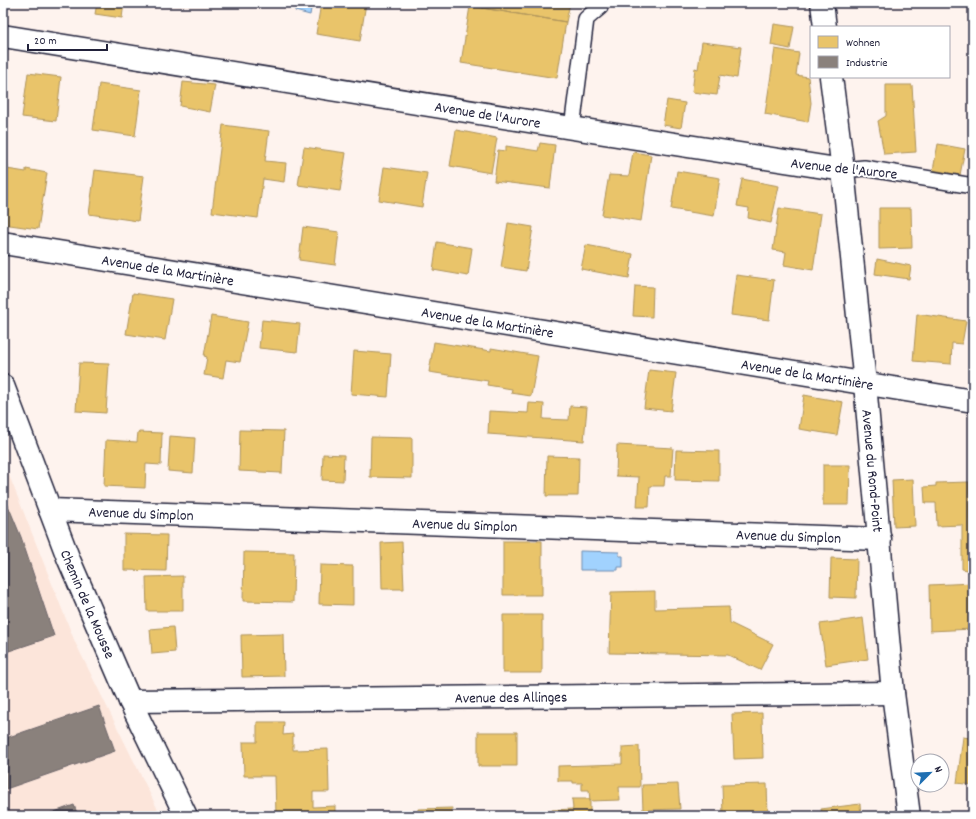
<svg xmlns="http://www.w3.org/2000/svg" width="976" height="819" font-family="Dekko,sans-serif">
<style>
.built{fill:#fce5da}
.water{fill:#a1d2fe;stroke:#6e8cb0}
.homes{fill:#e9c46a;stroke:#ad935c}
.industry{fill:#8a817c;stroke:#6b6468}
.lines{fill:none;stroke-linecap:round;stroke-linejoin:round}
.service-casing{stroke:#22223b;stroke-width:18}
.minor-casing{stroke:#22223b;stroke-width:25}
.tertiary-casing{stroke:#22223b;stroke-width:25}
.service{stroke:#fff;stroke-width:15}
.minor{stroke:#fff;stroke-width:22}
.tertiary{stroke:#fff;stroke-width:22}
.labels{text-anchor:middle;stroke-width:4;stroke-linejoin:round;paint-order:stroke}
.street-label{font-size:15px;fill:#22223b;stroke:#fff}
</style>
<rect width="100%" height="100%" fill="#fef3ee"/>
<filter id="ink" filterUnits="userSpaceOnUse"><feTurbulence type="fractalNoise" baseFrequency=".025" numOctaves="2"/><feDisplacementMap in="SourceGraphic" scale="8" xChannelSelector="R" yChannelSelector="G"/><feConvolveMatrix kernelMatrix="1 2 1 2 8 2 1 2 1" color-interpolation-filters="sRGB"/></filter>
<g filter="url(#ink)">
<path class="built" d="M3,460L75,642L161,816H3Z"/>
<path class="water" d="M296,3H312L310,15L295,11Z
M580,551L619,552V556H623V567H618V570H580Z"/>
<path class="homes" d="M97,3H124L122,18L95,14Z
M321,3H366L360,41L316,34Z
M483,3H570L566,22L482,8Z
M637,3H671L670,8Z
M470,6L566,22L557,78L461,63Z
M774,24L794,27L790,49L771,45Z
M702,42L741,47L737,78L720,75L717,95L692,92L695,68L698,69Z
M775,49L799,53L796,75L808,77L811,103L808,122L765,114Z
M28,73L61,77L56,121L22,117Z
M183,82L215,85L210,112L180,106Z
M99,84L141,90L135,136L93,130Z
M886,85H912L916,152L884,154L878,121L886,116Z
M667,100L685,103L681,128L663,125Z
M223,125L269,131L265,161L286,163L284,182L263,179L258,218L212,212Z
M456,130L497,138L491,173L450,166Z
M540,143L555,145L550,188L494,181L498,150L506,151V146L538,151Z
M938,144L965,149L960,175L933,170Z
M304,147L346,153L340,191L298,185Z
M633,152L651,155L641,221L602,215L609,175L629,176Z
M3,164L8,165L7,169L26,172V169L47,173L38,229L3,224Z
M384,167L427,173L422,207L379,200Z
M95,170L144,176L138,221L89,214Z
M677,171L720,178L714,216L671,209Z
M742,179L779,186L771,223L748,218L749,208L737,206Z
M779,208L821,214L813,270L784,265L786,252L773,250Z
M879,208H911L912,248L879,249Z
M508,223L533,227L526,271L501,267Z
M303,227L339,232L335,265L299,260Z
M437,242L472,248L468,276L433,270Z
M586,245L633,254L629,278L581,269Z
M877,259L911,266L909,279L875,274Z
M736,275L774,280L769,320L731,315Z
M635,286L653,287L652,317L633,316Z
M133,293L172,299L165,340L126,334Z
M917,314L966,321L962,344L952,343L951,364L913,361Z
M211,316L248,322L240,362L226,360L223,378L204,375L207,357L204,356Z
M262,320L300,324L297,352L259,348Z
M434,342L491,351V348L538,356L531,396L511,393L512,389L487,385L488,381L429,372Z
M354,351L391,354L388,397L351,394Z
M79,363L109,364L106,413L76,411Z
M649,370L676,373L671,411L644,408Z
M804,395L843,402L837,435L799,429Z
M529,403L544,404L543,419L569,420L570,406L587,407L584,441L488,434L489,411L528,413Z
M240,430L284,431L282,473L239,471Z
M138,432L162,433L161,465L146,464L145,488L104,486L106,440L137,442Z
M170,436L195,438L193,473L168,471Z
M371,437L412,438V478L370,477Z
M617,445L673,448L671,476H665L664,486H650L649,507H637L639,477L616,476Z
M676,450L719,451V481L675,480Z
M323,454L344,455L343,481L322,480Z
M547,456L579,457L578,496H546Z
M823,465H850L849,505H823Z
M913,479L915,526L894,527L892,480Z
M969,482L970,525H973V571L962,569V525L937,526L936,503H925L924,487L936,486V483Z
M124,534L167,535L166,571L124,570Z
M503,541H542V595H503Z
M402,542L404,589H382L381,543Z
M244,552L294,553L293,602L243,601Z
M831,558L857,559L856,598L830,597Z
M320,565L353,566V605L319,604Z
M183,576V611H147L146,577Z
M973,583V629L930,631L929,585Z
M655,591V609L729,607L730,623L773,644L760,670L728,655L609,653L611,592Z
M503,615H542V673H503Z
M863,618L868,659L826,665L820,624Z
M173,627L175,652L152,654L150,629Z
M283,634L284,676L242,677L241,635Z
M762,713L763,758L734,759L732,714Z
M973,717V785L957,783L963,737L970,738Z
M257,722H284L283,735L293,734V750L328,749L329,792H313V807L335,806V816H276L275,776H244L243,742H257Z
M478,732H517V766H478Z
M639,746L640,787H619L620,800L590,801L589,790H582V783H573V781H558V766L622,764V747Z
M678,784L680,809L643,810L642,785Z
M767,784L768,816H723L722,785Z
M572,799H590V816H552V810L573,809Z
M860,804L861,816H822L821,809Z
M452,808V816H418V809Z"/>
<path class="industry" d="M3,493L21,537L54,636L3,653Z
M99,706L115,751L3,790V739Z
M74,805L78,816H43Z"/>
<g class="lines">
<defs>
<path id="service" d="M572,128L586,19L600,7L601,3
M843,170L864,168L973,186"/>
<g id="minor">
<path d="M822,3L825,27"/>
<path id="s1" d="M3,36L572,128L843,170"/>
<path id="s2" d="M831,77L843,170L865,384L893,693L909,816"/>
<path id="s3" d="M3,243L973,401"/>
<path id="s4" d="M50,510L880,539"/>
<path id="s5" d="M130,701L893,693"/>
</g>
<g id="tertiary">
<path id="s6" d="M3,386L69,560L130,701L186,816"/>
</g>
</defs>
<use href="#service" class="service-casing"/>
<use href="#minor" class="minor-casing"/>
<use href="#tertiary" class="tertiary-casing"/>
<use href="#service" class="service"/>
<use href="#minor" class="minor"/>
<use href="#tertiary" class="tertiary"/>
</g>
</g>
<g class="labels">
<g class="street-label">
<text dy="5" stroke="none"><textPath href="#s1" startOffset="491">Avenue de l'Aurore</textPath></text>
<text transform="translate(844 168) rotate(6)" y="5">Avenue de l'Aurore</text>
<text dy="5" stroke="none"><textPath href="#s3" startOffset="167">Avenue de la Martinière</textPath></text>
<text dy="5" stroke="none"><textPath href="#s3" startOffset="491">Avenue de la Martinière</textPath></text>
<text dy="5" stroke="none"><textPath href="#s3" startOffset="815">Avenue de la Martinière</textPath></text>
<text dy="5" stroke="none"><textPath href="#s2" startOffset="396">Avenue du Rond-Point</textPath></text>
<text dy="5" stroke="none"><textPath href="#s4" startOffset="91">Avenue du Simplon</textPath></text>
<text dy="5" stroke="none"><textPath href="#s4" startOffset="415">Avenue du Simplon</textPath></text>
<text dy="5" stroke="none"><textPath href="#s4" startOffset="739">Avenue du Simplon</textPath></text>
<text dy="5" stroke="none"><textPath href="#s6" startOffset="234">Chemin de la Mousse</textPath></text>
<text dy="5" stroke="none"><textPath href="#s5" startOffset="381">Avenue des Allinges</textPath></text>
</g>
</g>
<rect width="976" height="819" fill="none" stroke="#fff" stroke-width="16"/>
<rect x="8" y="8" width="960" height="803" fill="none" stroke="#22223b" stroke-width="1.5" filter="url(#ink)"/>
<rect x="810" y="26" width="140" height="52" fill="#ffffff" stroke="#a7a7b1"/>
<rect x="818" y="36" width="20" height="12" fill="#e9c46a" stroke="#a7a7b1"/>
<text x="846" y="46" font-size="12" fill="#22223b">Wohnen</text>
<rect x="818" y="56" width="20" height="12" fill="#8a817c" stroke="#a7a7b1"/>
<text x="846" y="66" font-size="12" fill="#22223b">Industrie</text>
<g transform="translate(930 773) rotate(66)"><circle r="19" fill="#ffffff" stroke="#a7a7b1"/>
<path d="M0-3L7 15L0 10L-7 15Z" fill="#1f6fb2"/>
<text y="-6" font-size="11" font-weight="bold" text-anchor="middle" fill="#22223b">N</text>
</g>
<path d="M28 44v6h79v-6" fill="none" stroke="#22223b" stroke-width="2"/>
<text x="34" y="44" font-size="12" fill="#22223b" stroke="#ffffff" stroke-width="3" paint-order="stroke">20 m</text>
</svg>
